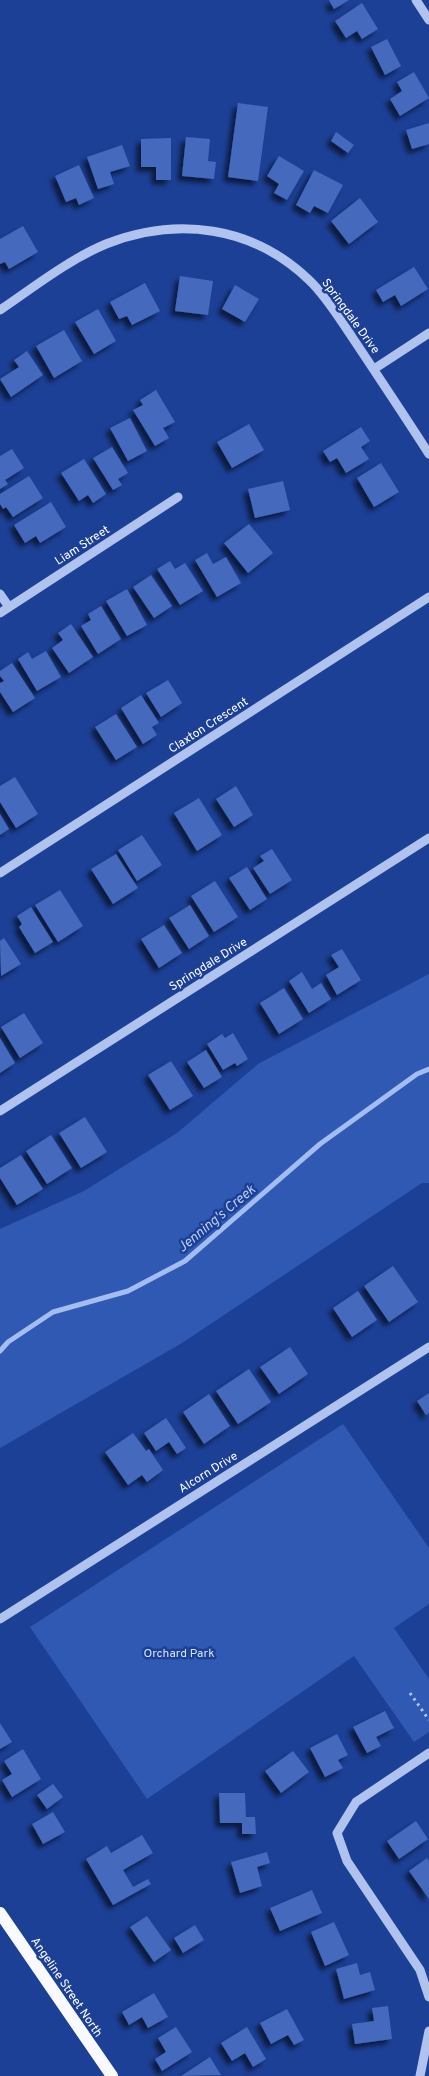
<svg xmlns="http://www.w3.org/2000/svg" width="429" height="2076" font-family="Overpass,sans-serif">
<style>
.green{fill:#3059b3}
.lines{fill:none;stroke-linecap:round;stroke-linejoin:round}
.stream{stroke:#a3bcf1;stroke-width:5}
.building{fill:#4469bc;filter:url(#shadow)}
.path{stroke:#b0c3ef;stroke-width:3;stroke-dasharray:2.5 4;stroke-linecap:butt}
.minor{stroke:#b0c3ef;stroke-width:9}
.major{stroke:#f8faff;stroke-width:12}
.labels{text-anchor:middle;stroke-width:5;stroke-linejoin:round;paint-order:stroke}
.street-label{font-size:12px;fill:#fff;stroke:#1c4096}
.park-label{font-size:12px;fill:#d6e2fb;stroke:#1c4096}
.water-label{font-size:14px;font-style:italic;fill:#bccef6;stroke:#1c4096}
</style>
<defs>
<filter id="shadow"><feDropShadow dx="-4.5" dy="4.5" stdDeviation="2.5" flood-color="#0009"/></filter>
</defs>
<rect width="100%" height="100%" fill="#1c4096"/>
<path class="green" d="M429,974V1183H422L182,1343L0,1448V1229L84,1191L177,1133L258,1064Z
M343,1424L429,1548V1604L394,1628L429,1679V1732L414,1742L354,1656L147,1799L30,1627Z"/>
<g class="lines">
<path class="stream" d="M0,1351L8,1342L53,1312L128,1291L185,1261L320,1144L417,1074L429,1069"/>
</g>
<path class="building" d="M329,0H349L334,9Z
M362,3L378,29L362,39L357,31L346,38L335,21Z
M387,39L401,66L385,75L371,47Z
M414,72L429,98L400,116L390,99L402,91L397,82Z
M238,103L268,107L258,181L228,177Z
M429,123V144L412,149L406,130Z
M336,132L354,145L348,153L331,141Z
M186,137L210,139L208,161L216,162L214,179L182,176Z
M171,138V180H156V167H141V139Z
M122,145L130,166L110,172L114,184L98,189L87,157Z
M279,156L304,171L287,200L274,193L279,184L267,176Z
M79,165L94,198L79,205L76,198L66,202L55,176Z
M314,170L343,185L328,213L314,206L310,213L296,205Z
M360,198L378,222L349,244L331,221Z
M23,226L38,252L9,269L5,262L0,264V239Z
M414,267L428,289L401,306L395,295L383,302L376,290Z
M180,276L213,281L208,315L175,311Z
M145,283L160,311L132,325L127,316L119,319L110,302Z
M235,285L259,299L245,322L222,309Z
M98,309L116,341L94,354L75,322Z
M64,330L82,361L54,378L36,346Z
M27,351L43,375L11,397L0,379L19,367L14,360Z
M156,390L175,422L163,428L169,438L155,446L133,410L143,405L140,400Z
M130,418L147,451L128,461L110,428Z
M249,424L264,450L232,468L217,442Z
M361,427L370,441L361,447L369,459L346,473L337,458L330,462L323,451Z
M112,447L128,473L118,479L122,485L113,490L93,458Z
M12,449L24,468L5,480L8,484L0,489V456Z
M84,459L106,494L93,503L88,495L79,501L61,473Z
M381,463L399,492L374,507L357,478Z
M29,476L43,498L13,517L6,507L3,509L0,504V494Z
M283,481L290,510L255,518L248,489Z
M51,502L66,527L40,543L36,536L25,543L14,525Z
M249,524L273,553L248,573L224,543Z
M207,553L213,564L226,557L241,583L217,597L195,560Z
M170,561L175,569L185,563L203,591L180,605L157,569Z
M151,575L172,606L154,618L133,587Z
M127,589L147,625L127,636L106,601Z
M101,606L121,639L98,654L81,626L91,620L88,614Z
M71,624L93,657L69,673L52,648L63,640L58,633Z
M46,651L61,677L37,691L18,659L28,652L32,659Z
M12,663L35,698L13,712L0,692V683L4,681L0,676V671Z
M168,680L182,703L161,717L146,693Z
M141,695L159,723L152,727L157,735L143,744L121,708Z
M116,714L137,747L116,760L95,727Z
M15,777L38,814L16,828L0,802V786Z
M236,786L253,815L234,827L216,799Z
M199,798L222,835L197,851L174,813Z
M0,814L9,829L0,835Z
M142,835L162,865L137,881L118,850Z
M272,849L292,880L270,894L253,868L264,861L260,856Z
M116,854L138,888L113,904L91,869Z
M247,867L267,899L250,910L229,878Z
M215,881L238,917L214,932L191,896Z
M60,890L83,926L58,942L35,905Z
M190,905L209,936L189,949L169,918Z
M31,907L53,942L35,953L19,927L22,924L17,916Z
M164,925L182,953L159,968L141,939Z
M4,938L21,964L1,976L0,941Z
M342,949L361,980L337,995L326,975L339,967L331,955Z
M302,972L312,989L321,983L331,999L309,1013L289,981Z
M284,988L303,1019L279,1034L260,1003Z
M24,1013L43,1043L20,1058L1,1027Z
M233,1033L248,1059L237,1066L235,1063L223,1070L207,1044L222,1034L225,1038Z
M0,1038L15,1063L0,1073Z
M206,1050L222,1077L204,1088L187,1062Z
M171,1061L193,1096L170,1110L148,1075Z
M85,1117L107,1152L81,1168L59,1133Z
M51,1135L72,1168L47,1184L26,1151Z
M21,1155L43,1189L17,1205L0,1178V1168Z
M393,1266L418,1302L389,1322L364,1286Z
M358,1291L377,1320L352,1337L333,1308Z
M290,1347L308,1374L279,1394L260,1367Z
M249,1369L271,1402L238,1424L216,1391Z
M429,1393V1413L426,1415L417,1401Z
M209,1394L230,1426L204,1444L183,1412Z
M166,1418L186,1448L177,1454L169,1442L156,1451L144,1433Z
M133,1433L146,1451L149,1449L163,1470L147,1482L142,1475L128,1485L105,1452Z
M385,1711L394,1728L376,1737L381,1746L367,1753L353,1727Z
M0,1723L12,1742L0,1749Z
M337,1734L348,1755L338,1760L343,1768L325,1777L310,1748Z
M23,1749L41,1779L12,1797L2,1780L12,1774L4,1761Z
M293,1751L309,1772L281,1793L265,1771Z
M53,1784L63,1797L47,1809L37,1795Z
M219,1793H245L246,1817H255L256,1834H242V1823H220Z
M53,1812L65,1832L43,1844L32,1824Z
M416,1821L428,1839L399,1859L387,1841Z
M142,1835L153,1853L123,1870L133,1887L148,1879L151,1884L113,1905L86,1859L107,1846L111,1853Z
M267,1852L270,1863L257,1867L262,1886L240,1893L231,1862Z
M427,1858L429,1861V1899L409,1871Z
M312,1890L322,1913L280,1931L270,1908Z
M147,1916L171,1950L154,1962L130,1927Z
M334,1922L349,1955L325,1966L311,1932Z
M195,1925L204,1940L183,1953L174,1938Z
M357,1963L360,1975L370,1972L375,1990L344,1999L336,1969Z
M154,1993L168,2017L148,2028L142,2017L129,2025L122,2012Z
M388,2006L392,2039L355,2044L352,2024L374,2021L372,2008Z
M287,2009L304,2040L294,2045L288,2035L271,2044L260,2023Z
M176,2027L192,2052L162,2071L155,2059L166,2052L158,2038Z
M247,2027L266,2059L253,2067L245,2053L232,2061L221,2043Z
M210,2057L221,2075L181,2076Z"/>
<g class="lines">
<path class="path" d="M410,1693L429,1720"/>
<path class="minor" d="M416,0L429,20
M0,310C34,287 68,260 106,244C177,216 253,226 309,280C326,296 339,318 352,337C378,376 404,415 429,454
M374,369L429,333
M0,594L9,607
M0,613L178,497
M0,873L429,597
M0,1111L429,838
M0,1619L429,1347
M429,1753L356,1802L337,1833L347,1861L420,1970L429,1997
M420,2076L429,2031"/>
<path class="major" d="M0,1913L112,2076"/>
</g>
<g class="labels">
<g class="street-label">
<text transform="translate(351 316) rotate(54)" y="4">Springdale Drive</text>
<text transform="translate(82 545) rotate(-33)" y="4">Liam Street</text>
<text transform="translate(208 725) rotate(-33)" y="4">Claxton Crescent</text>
<text transform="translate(208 964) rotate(-32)" y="4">Springdale Drive</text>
<text transform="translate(208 1472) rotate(-32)" y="4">Alcorn Drive</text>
<text transform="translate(67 1987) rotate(56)" y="4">Angeline Street North</text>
</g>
<g class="park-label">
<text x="179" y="1657">Orchard Park</text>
</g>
<g class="water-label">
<text transform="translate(216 1218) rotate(-40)" y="5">Jenning's Creek</text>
</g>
</g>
</svg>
